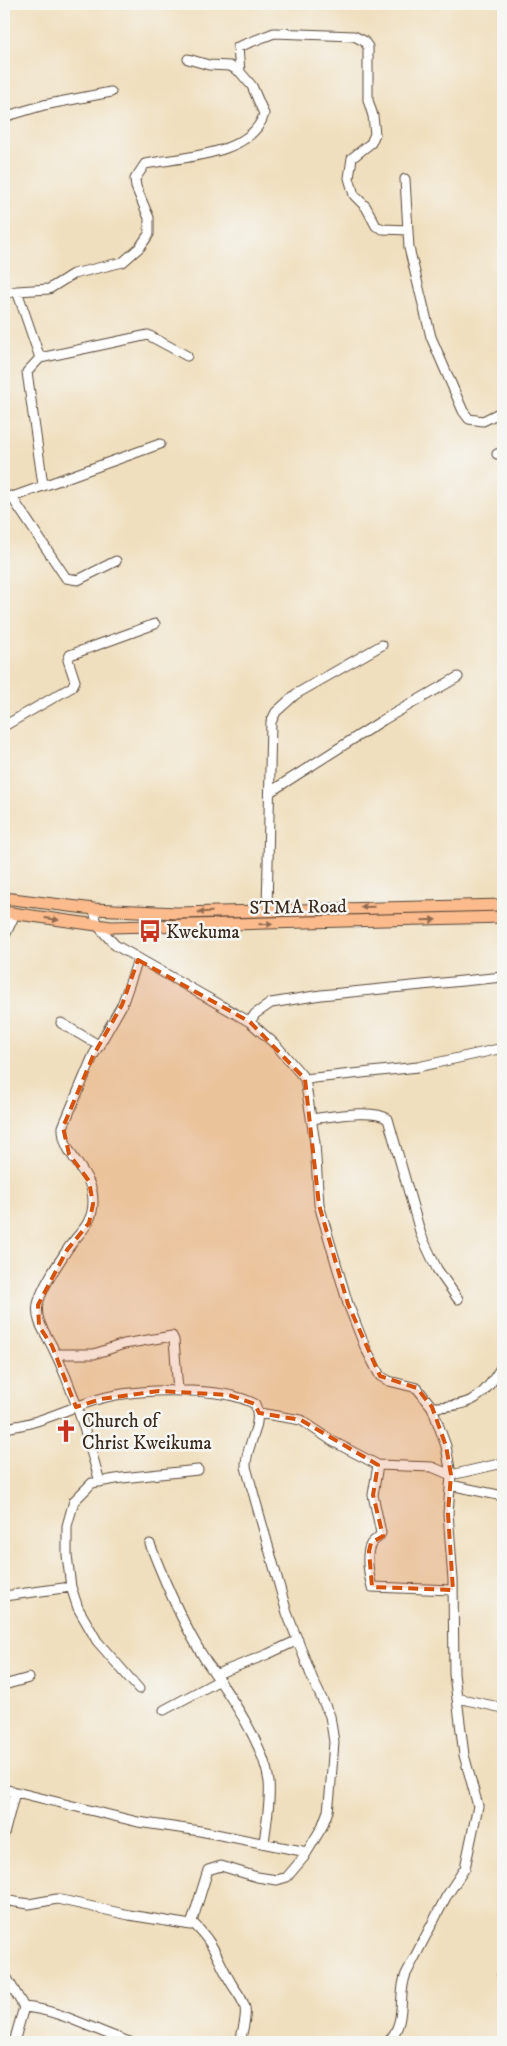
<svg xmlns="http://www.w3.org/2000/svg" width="507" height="2046" font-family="'IM FELL DW Pica',serif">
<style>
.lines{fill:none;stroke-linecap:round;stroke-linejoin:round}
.minor-casing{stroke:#564536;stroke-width:11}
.major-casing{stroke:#564536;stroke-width:13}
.minor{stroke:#fff;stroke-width:9}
.major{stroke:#fbbb8d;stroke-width:11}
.rail{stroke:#3b2a1e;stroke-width:2.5}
.oneway{fill:#916b50}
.marked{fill:#d7540e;fill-opacity:0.2;stroke:#d7540e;stroke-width:4;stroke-dasharray:10 6;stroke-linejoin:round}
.labels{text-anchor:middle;stroke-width:5;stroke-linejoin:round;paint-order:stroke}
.street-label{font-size:19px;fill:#3b2a1e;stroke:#f6f6f2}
.poi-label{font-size:19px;fill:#3b2a1e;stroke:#f6f6f2;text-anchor:start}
</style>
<rect width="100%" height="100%" fill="#f6f6f2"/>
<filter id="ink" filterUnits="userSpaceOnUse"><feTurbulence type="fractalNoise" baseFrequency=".02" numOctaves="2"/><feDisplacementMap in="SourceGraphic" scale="10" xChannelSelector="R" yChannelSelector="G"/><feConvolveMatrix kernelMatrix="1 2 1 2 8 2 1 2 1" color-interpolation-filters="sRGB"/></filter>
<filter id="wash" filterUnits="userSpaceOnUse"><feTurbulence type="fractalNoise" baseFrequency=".0096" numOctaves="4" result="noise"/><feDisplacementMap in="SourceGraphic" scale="20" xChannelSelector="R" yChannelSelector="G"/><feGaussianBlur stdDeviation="1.12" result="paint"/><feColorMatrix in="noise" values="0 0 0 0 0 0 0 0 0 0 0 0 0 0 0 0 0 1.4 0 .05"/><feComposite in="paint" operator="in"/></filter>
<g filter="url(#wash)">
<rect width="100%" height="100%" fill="#f0dfbe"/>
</g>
<g filter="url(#ink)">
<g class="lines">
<defs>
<path id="minor" d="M240,72L238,47L274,33L354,36L364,41L368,47V100L373,116L375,134L371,143L352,158L349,178L354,195L366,207L376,226L383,229L408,230
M4,117L44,105L111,92
M405,179L409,248L431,337L463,411L469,419L483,421L503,411
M17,291L40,358
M4,294L17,291L49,289L73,274L123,262L140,247L149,234V218L136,187L135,179L145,164C180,157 252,156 264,114L252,86L240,72L230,66L209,65L188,59
M497,454L503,452
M43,485L27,372L40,358L148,335L187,356
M11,496L66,578L78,580L116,561
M4,500L160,444
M4,726L72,687L75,681L68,660L70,655L155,624
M270,792L383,720L458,677
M94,909L97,925L115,945L250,1022L255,1014L271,1003L321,995L503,977
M267,910L271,722L276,712L296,694L382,645
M4,938L15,914
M250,1022L276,1045L305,1079L418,1067L503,1048
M61,1023L100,1046
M305,1079L315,1143L319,1205L348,1304L365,1347L380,1376L389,1381L417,1388L432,1407L446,1446L451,1475L448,1513L453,1580L454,1674L464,1755L478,1806L465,1868L446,1897L406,1974C397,1995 408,2021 388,2042
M311,1119C329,1117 373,1108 388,1119L421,1235L437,1269L458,1299
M56,1354H94L124,1344L172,1336L174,1340L178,1391
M432,1407C471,1407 484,1398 503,1364
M259,1413L301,1420L334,1442L378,1465
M4,1428C40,1424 65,1409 99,1399C136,1389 222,1385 255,1404C264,1427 245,1444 246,1467L287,1613L313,1680L330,1716L334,1742L330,1794L328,1811L322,1827L304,1857L287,1877L277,1880L257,1877L221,1866L208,1870L191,1925L129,1915L57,1899L29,1904L9,1901L4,1904
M100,1482C87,1436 73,1388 52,1346C45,1332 35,1321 38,1304C42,1287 57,1265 67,1250C78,1233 93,1225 93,1202C94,1171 62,1157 63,1127L93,1056L122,1005L138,960
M450,1485L503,1496
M150,1544C165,1583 183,1625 206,1661C228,1693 264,1743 269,1782C271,1801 266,1824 264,1843
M453,1590L372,1587C369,1577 365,1554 371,1544C374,1539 379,1539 381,1533L373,1495L378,1465L432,1467L451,1475L503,1463
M4,1596L71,1587
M217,1674L268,1654L298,1640
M4,1685L29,1678
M139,1689L97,1641L78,1608L71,1587L67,1555V1526L74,1501L92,1483L122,1478L198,1470
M457,1698L503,1708
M164,1710L220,1680
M4,1789L138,1822L200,1831L307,1852
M4,1834L15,1792
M192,1922C214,1943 216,1956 230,1981C234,1989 243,1998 245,2008C247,2018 242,2032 240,2042
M4,1973L24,2007C62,2010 94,2031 130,2042
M502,1975L503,1973
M14,2042L24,2007"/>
<path id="major" d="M4,898L94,909L177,913L503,905
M4,912L111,927L503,917"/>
</defs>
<use href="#minor" class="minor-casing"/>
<use href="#major" class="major-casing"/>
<use href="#minor" class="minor"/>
<use href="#major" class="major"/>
<path class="rail" d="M4,5L10,4"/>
</g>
<defs><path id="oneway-solid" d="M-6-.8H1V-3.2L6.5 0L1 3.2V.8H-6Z" transform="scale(1.25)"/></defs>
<g class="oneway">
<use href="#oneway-solid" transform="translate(367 907) rotate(178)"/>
<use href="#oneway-solid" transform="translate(205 912) rotate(178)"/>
<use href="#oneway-solid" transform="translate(52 919) rotate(8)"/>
<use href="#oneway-solid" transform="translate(429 920) rotate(-2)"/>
<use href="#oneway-solid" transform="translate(266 924) rotate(-1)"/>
</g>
</g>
<path class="marked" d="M138,960L250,1022L305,1079L319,1205L348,1304L380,1376L417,1388L432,1407L446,1446L451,1475L448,1513L453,1590L372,1587L369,1551L371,1543L383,1536L373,1495L378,1465L301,1420L259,1413L255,1404L229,1395L159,1391L101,1399L76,1407L52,1346L39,1326L38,1305L67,1250L89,1223L93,1204L89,1181L69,1154L63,1127L93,1056L122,1005Z"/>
<defs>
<symbol id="bus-bare" viewBox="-9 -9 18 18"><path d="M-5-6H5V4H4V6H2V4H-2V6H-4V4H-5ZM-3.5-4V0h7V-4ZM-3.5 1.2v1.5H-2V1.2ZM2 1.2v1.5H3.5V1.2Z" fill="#c8321e" stroke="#f6f6f2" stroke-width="2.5" paint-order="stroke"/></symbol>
<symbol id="church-bare" viewBox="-9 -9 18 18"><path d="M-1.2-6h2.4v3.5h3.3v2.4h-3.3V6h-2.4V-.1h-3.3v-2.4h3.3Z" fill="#c8321e" stroke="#f6f6f2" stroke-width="2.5" paint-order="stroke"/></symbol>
</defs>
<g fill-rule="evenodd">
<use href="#bus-bare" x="134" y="915" width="32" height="32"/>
<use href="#church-bare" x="50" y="1415" width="32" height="32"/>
</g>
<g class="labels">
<g class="street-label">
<text transform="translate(298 906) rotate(-1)" y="7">STMA Road</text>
</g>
<g class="poi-label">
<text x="166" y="938">Kwekuma</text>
<text x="82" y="1427">Church of<tspan x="82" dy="22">Christ Kweikuma</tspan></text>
</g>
</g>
<rect width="507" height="2046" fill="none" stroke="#f6f6f2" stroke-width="20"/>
</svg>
